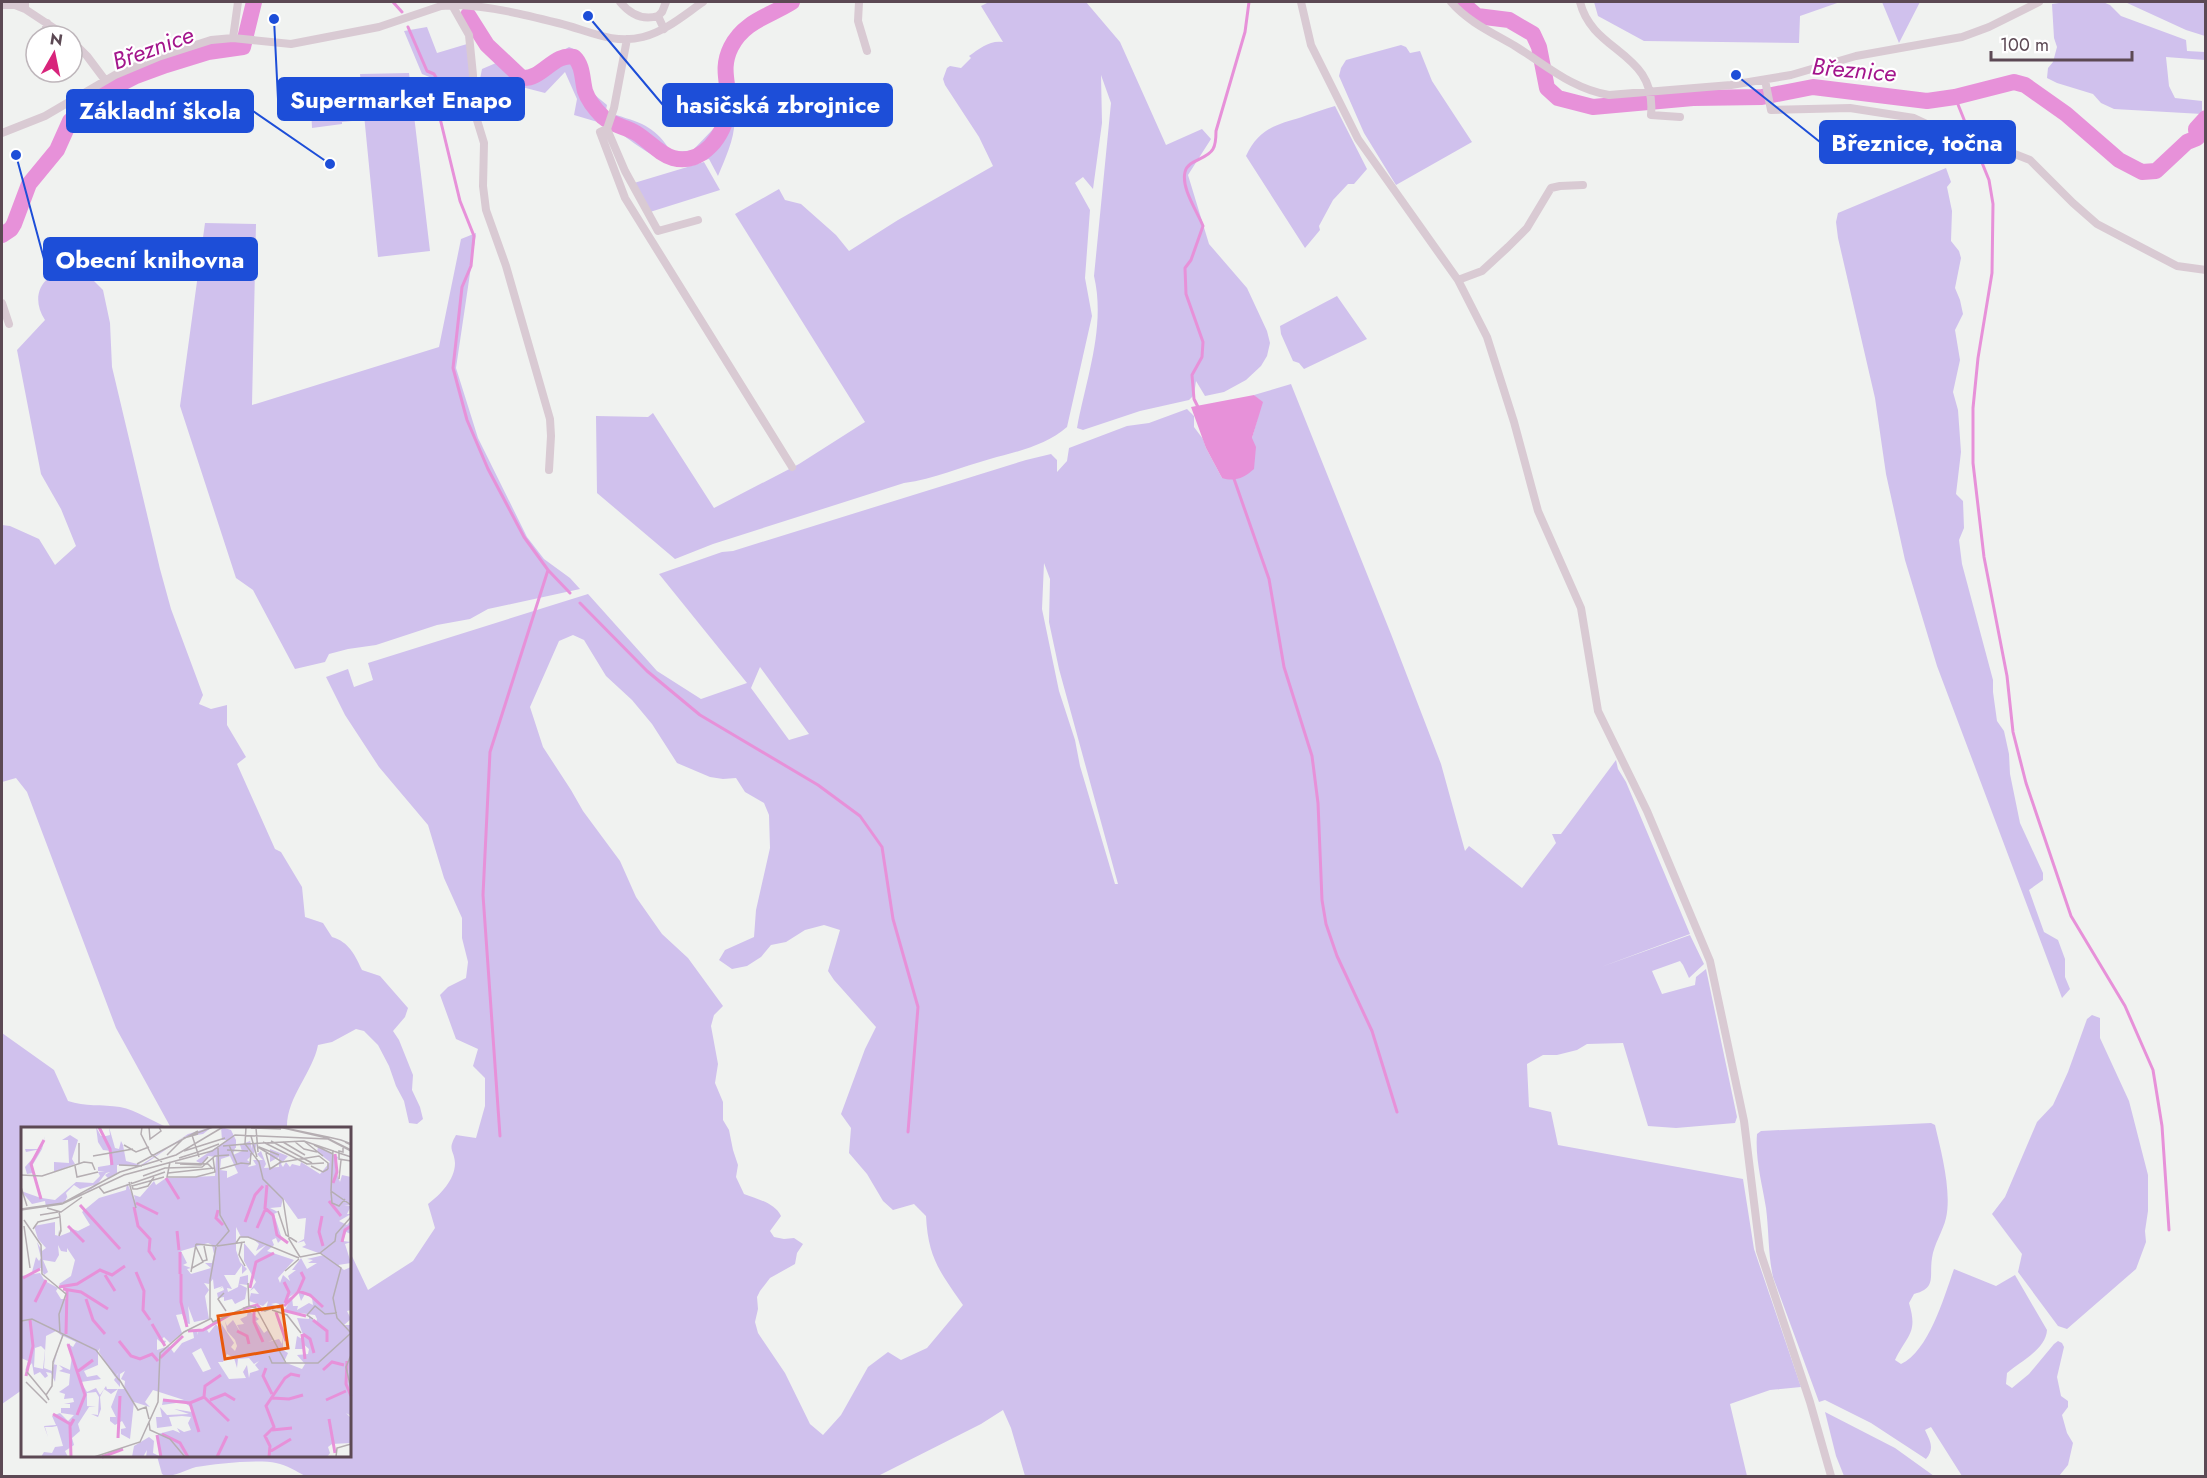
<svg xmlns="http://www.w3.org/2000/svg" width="2207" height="1478" font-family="Jost,sans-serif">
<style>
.green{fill:#d0c1ed;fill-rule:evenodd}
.water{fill:#e791d9}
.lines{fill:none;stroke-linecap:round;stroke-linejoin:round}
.stream{stroke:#e791d9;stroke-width:3}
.river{stroke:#e791d9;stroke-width:16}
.street{stroke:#d9cad3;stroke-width:8}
.labels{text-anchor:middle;stroke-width:4.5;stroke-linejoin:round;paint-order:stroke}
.water-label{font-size:24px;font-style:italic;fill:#a3158c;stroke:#fff}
.inset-river{fill:none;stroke:#e791d9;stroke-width:3}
.inset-road{fill:none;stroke:#b5aeb2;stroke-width:1.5}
.view{fill:#e8590c;fill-opacity:0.15;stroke:#e8590c;stroke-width:3}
.inset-edge{fill:none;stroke:#5c4954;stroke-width:3}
.leader{fill:none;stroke:#1d4ed8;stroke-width:2}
.callout-dot{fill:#1d4ed8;stroke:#fff;stroke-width:2}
.callout{fill:#1d4ed8;stroke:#1d4ed8;stroke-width:2}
.callout-label{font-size:24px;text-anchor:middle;font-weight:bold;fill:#fff}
</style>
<rect width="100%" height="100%" fill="#f0f2f0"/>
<path class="green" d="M989,2H1086L1120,42L1166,145L1202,129L1211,139L1188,175L1209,244L1247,288L1267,331L1270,343L1267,356L1261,366L1246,380L1224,392L1205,396L1196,381L1194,395L1189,400L1140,411L1083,430L1077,428C1086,379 1106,327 1094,276L1111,103L1101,75L1102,123L1093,189L1083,177L1075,183L1090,210L1085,278L1092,316L1067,427C1047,445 1016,452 990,459C961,467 934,479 904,483L713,544L675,559L597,493L596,416L648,417L653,413L714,508L799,464L865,422L735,214L779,189L785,200L801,204L836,235L849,251L898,220L993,166L979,137L945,85L943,79L947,68L950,66L961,68L971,58L969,56C980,48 990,40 1003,42L981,6Z
M1594,2H1840L1800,16L1799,43L1644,41L1598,16Z
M1882,2H1920L1899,43Z
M2066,2H2103L2110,5L2121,16L2186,40L2187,51L2205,52V60L2166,57L2169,86L2175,98L2202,101V114L2114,109L2101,103L2093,94L2057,83L2047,78L2048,68L2053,62L2057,47L2054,38L2052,4Z
M2125,2H2205V36L2186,30Z
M427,27L437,53L467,44L472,93L464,112L444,114L442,82L422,74L404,31Z
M482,32L498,52L511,60L526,72L569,47C590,55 587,71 590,91L607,105L604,120L601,123L574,115L577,99L565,72L545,93L518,86L487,97L479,84L482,69L496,63L477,43Z
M1401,45L1406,47L1410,53L1420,51L1432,81L1472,142L1396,185L1364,133L1339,76L1341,68L1346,60Z
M409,73L430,251L378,257L360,74Z
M350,102L352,121L342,122V124L312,128L311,108Z
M1335,106L1367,169L1354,184H1348L1333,200L1319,226L1320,230L1305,248L1246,156C1259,128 1276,125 1302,117C1313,113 1324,109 1335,106Z
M722,107L733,108C739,131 726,156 718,176L709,159C697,162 687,165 675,163C655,161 629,139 612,127L616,115C645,124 655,127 672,153L693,150L716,126Z
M704,162L720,190L650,212L634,183Z
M1946,168L1951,182L1947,187L1952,211L1951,241L1959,251L1961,258L1955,288L1960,300L1963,314L1955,330L1960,360L1953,392L1958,410L1961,452L1956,494L1963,501L1964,528L1959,540L1962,564L1993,680V692L1997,721L2004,731L2009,754L2010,774L2020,823L2043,873V880L2029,890L2044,932L2058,940L2065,959V977L2070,989L2062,998L1937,666L1905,560L1886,474L1875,398L1838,238L1836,222L1838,213Z
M205,223L256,224L252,405L439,347L461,239L476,233L456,368L478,438L527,537L544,559L570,578L580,589L488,609L470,619L437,625L376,645L348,649L329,654L325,662L295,669L253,590L236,578L180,406Z
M73,268L83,270L103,290L110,323L112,367L160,569L171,609L203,695L199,704L211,709L227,705V725L246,757L237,764L275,849L281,852L302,887L305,917L323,923L332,937C349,942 355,955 362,970L380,976L408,1008L405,1017L393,1031L399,1040L413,1075L412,1090L420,1107L423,1119L417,1124L409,1123L404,1101L396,1086L389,1066L378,1045L364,1031L356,1029L332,1042L318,1045C313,1072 286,1098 287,1128H171L116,1028L27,792L16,778L2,782V525L10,526L39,539L55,565L76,546L61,509L41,474L17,350L45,320C28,294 45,271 73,268Z
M1337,296L1367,339L1304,369L1299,363L1293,361L1281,334L1280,326Z
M1291,384L1391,634L1441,764L1465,851L1469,846L1522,888L1556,843L1552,834H1561L1616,760L1618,769L1626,782L1690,934L1601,967L1690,935L1704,964L1689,978L1683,965L1680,961L1652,971L1662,994L1695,985L1696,977L1706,969L1737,1117L1735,1123L1676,1128L1648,1126L1623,1043L1587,1044L1577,1050L1557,1055H1543L1527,1064L1529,1107L1551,1112L1558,1145L1743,1179L1754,1249L1801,1387L1770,1390L1730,1404L1747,1476H1025L1011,1428L1003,1410L981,1424L878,1476H305C296,1471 287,1465 276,1463C258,1459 215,1464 196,1467C185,1470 176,1476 165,1476L162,1474L157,1456H350V1252L368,1290L413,1261L435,1228L428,1204C440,1195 455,1180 455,1163C454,1149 447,1151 456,1135L476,1138L485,1106V1078L473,1066L478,1049L456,1039L440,995L448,987L466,978L468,962L462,938V918L444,878L428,825L379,767L345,715L326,677L348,669L354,687L373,680L368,663L588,594L657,671L701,699L747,683L659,574L722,552L733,551L1026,460L1051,454L1057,460V472L1067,461L1069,448L1127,426L1149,423L1187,409L1194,416V427L1203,439L1206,448L1222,478L1252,438L1262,402L1254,395ZM1044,563L1050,579L1049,622L1059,669L1118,884H1115L1080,766L1075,740L1059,691L1042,609ZM573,635L584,640L606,676L632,700L652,724L677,763L710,777L723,779L736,778L745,792L764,803L769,815L770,848L756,910L754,937L725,950L719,960L732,969L747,966L761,957L771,945L786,942L805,930L824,925L840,930L828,971L834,980L876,1027L865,1049L841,1114L851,1128L849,1153L867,1174L883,1201L893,1210L914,1204L926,1216C928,1258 940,1272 963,1305L927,1348L901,1360L888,1352L868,1367L841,1415L823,1435L810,1424L785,1373L758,1333L755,1322L758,1309L757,1297L760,1291L770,1278L795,1264L797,1253L803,1244L794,1238L784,1239L774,1237L770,1231L781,1216C775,1203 757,1199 744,1194L736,1177L738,1165L733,1150L729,1130L723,1120V1102L715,1083L718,1064L711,1026L714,1015L723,1006L688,958L662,934L636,897L620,861L583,811L571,790L543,747L530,707L559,641ZM760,667L809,734L789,740L751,688Z
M2092,1015L2100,1018V1038L2129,1101L2148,1175V1211L2145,1231L2146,1242L2136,1269L2067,1329L2058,1326L2018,1272L2022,1254L1992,1214L2005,1197L2037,1122L2053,1105L2068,1072L2087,1019Z
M2,1033L54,1070L68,1101C85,1107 102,1104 120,1107C137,1110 153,1122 169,1128H22V1390L2,1404Z
M1931,1123L1935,1125C1941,1151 1952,1191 1946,1218C1943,1231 1934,1244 1932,1258C1929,1277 1937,1288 1914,1294L1909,1303C1918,1333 1908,1334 1895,1360L1901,1364C1929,1351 1944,1297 1954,1269L1996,1286L2015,1275L2047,1330C2046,1349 2020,1362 2007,1373L2006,1384L2012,1388L2029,1374L2054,1344L2058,1341L2062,1343L2064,1347L2057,1377L2061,1396L2068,1401V1407L2062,1415L2067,1433L2073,1443L2068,1465L2059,1476H1962L1931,1427L1925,1430C1930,1441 1935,1448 1926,1459L1871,1423L1825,1400L1819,1402L1773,1277C1768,1254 1769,1231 1766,1208C1762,1183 1755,1159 1757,1134L1761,1131Z
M1825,1412L1895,1448L1934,1476H1844L1836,1456Z"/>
<path class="water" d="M1254,395L1263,402L1252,438L1256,447L1254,469C1244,478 1235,482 1222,478L1206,448L1191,407Z"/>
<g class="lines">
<path class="stream" d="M393,2L402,12
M408,27L427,71L434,74L438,81L439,114L460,201L474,236L471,266L462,287L453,368L467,420L488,469L524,537L548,570L570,593
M1955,97L1971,137
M2197,138L2206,141
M1974,143L1989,180L1993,204L1992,273L1978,358L1973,408V463L1984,557L2007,676L2013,732L2026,783L2071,916L2125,1006L2153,1070L2162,1126L2169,1230
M1198,407L1194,399L1192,375L1202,357L1203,342L1186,294L1185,268L1191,260L1203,226C1197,211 1181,188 1185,172C1188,159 1207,160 1213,149C1216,144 1216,137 1216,131L1245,32L1249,2
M1233,476L1269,579L1284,667L1312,756L1318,803L1322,900L1326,924L1337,956L1372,1031L1397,1112
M580,603L647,671L700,715L818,785L860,816L882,847L893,919L918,1007L908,1132
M500,1136L483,895L490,752L548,570"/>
<path class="river" d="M1461,2L1477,16L1509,20L1533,34L1539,47L1547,88L1558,98L1593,107L1693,98L1762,97L1813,87L1927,101L1955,97L2014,82L2025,85L2066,114L2119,160L2142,172L2156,171L2187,142L2197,138L2196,129L2206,118
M468,15L487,45L522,78C542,80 554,52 574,57C583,65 582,79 585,91C588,100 596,110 603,117C612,125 626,127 636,133C649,141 659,154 673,158C702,166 725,135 728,109C731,86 719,71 731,47C744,21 770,16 792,2
M2,235L11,229L14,224L29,184L57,150L70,121L101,94L136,76L166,65L208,52L243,47L254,2"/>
<path class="street" d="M25,2V9L66,36
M620,2C630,14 642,21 658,16
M859,2L858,21L867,51
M1301,2L1311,45L1358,139L1458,280L1487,337L1514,422L1538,511L1581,608L1598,711L1647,811L1710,961L1744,1121L1760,1251L1810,1402L1831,1476
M1451,2C1468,22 1493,33 1515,46C1546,65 1572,89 1609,95L1731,85L1791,75L1856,56L1962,37L1989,27L2039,2
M1580,2C1593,54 1657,51 1651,115L1680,117
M2,5H15L25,9
M452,5L469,35L473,75V107L484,143L483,186L486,210L506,266L550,419L551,436L549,470
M664,29L658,16L662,12L666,2
M44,36L47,23
M233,38L238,2
M627,39L614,108L607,129L625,171L658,231L698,220
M72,41L87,56L105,80
M1765,80L1771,110L1850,108L1914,118L1944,132L1989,144L2030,160L2073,203L2097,224L2177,266L2206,270
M607,129L600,132L625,198L792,467
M2,133L45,116L115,75L158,57L211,40L233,38L291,44L379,27L441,6L458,5C490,6 526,15 558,23C587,30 613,45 643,37C666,31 684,15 703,2
M1458,280L1482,271L1508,247L1527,228L1551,188L1560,186L1583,185
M2,303L9,324"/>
</g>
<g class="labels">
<g class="water-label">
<text transform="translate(153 48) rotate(-20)" y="8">Březnice</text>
<text transform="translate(1854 70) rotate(5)" y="8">Březnice</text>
</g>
</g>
<g transform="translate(21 1127)">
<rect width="330" height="330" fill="#f0f2f0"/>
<path d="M75,0L80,9H85L89,8L88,0L94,21L98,22L100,14L102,18L105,34L120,38L167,7L191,0L182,7L163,10L121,39L96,38V46L87,51L84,48L89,45L85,46L75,59L64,66L73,58L59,62L53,58L45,66L46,69L47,74L46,70L44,75L25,80L24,74L11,77L0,64L20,71L12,46L6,47L4,40L20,22L5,25L4,22H20L24,9L21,22L11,39L21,71L34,73L55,55L72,56L79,49L77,45L84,44H77V40L89,38L90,24L82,23L77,15ZM200,0L210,3L215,13V21H209H214L212,28L221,24L219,18L229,14L228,9L231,22V17L236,16L233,27L225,19L232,27L226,33L230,36L227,40L235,38L232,33H242L236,27L240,24L245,37L243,41L258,40V30L249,35V22L267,29L260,37L262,40L265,35L269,40L271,37L279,39L280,35L299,47L309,35L296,25L297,20L317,30L314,41L319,55L321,48L330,50V78H323L330,79L326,87H330L318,94L326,98L330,93V107L325,105L322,114L330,115L324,117L330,136L317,138L323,143L330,140V183L326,184L330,192L323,198H330V289L325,286L330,291V316L311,317L307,320L309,326L306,330H125L126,323L122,330H111L113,319L128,310L133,314L132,326L138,329L137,307L152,303L159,306L156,301L163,305L170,303L167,296L170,290L161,289L148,290L151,299L136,301L135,290H141L139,280L146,288L168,287L153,282L171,285L170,280L162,275L141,278L142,273H163L132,263L124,275L129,280L113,275L109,312L100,307V302L105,301L101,294L94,298L89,294V290H95L90,280L97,262L90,267L83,262L79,270L80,282L77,290L70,287L77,288L78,270L75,265L66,266V279L75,280H68L57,297L59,304L51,311L53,318L44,324L47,330H20L23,325L31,326L34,320L42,319L36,299L31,300H24L27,310L23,299L35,298L31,289L39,286L47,294L53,288L40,286V281H49V277H43L53,275L52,271L43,272L44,267L38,265L48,258L49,247L38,244L42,242L38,238L49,243L51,229L46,216L52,220L55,215L42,209L32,237L36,238L34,255L30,246L25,245L27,249L24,251L19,245L13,248L11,236L4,244L7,234L0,231V149L19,146L24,154L37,161L35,164L40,172H47L45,163L38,157L50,149L54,133L46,121V125L40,124L37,118L38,128L34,135L22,133L27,145L23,148L20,141L11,145L15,130L18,134L20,131L16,115L21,124L25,121L17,112L13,99L34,95V108L38,109L37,103L39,109L49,105V101L57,104L69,98L61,85L78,71L105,63L106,56L114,74L113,68L119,70L133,54L135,58L145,51L194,49L195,30L187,29L181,37L175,34L206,13H201ZM209,29L217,46L206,51V44L199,43L200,32ZM262,71L277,92L285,91L283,112L276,116L283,114L285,118L281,120L303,128L286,132L292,133L287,136H296L286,142L280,131L271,143H275L267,149L269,154L262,148L259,156L257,151L273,133L246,124L253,118L251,113L255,111L257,116L261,112L253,87L257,85L249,81L260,80ZM215,100L220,110L231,111L238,117L235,124L245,118L234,129L223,116V134L235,155L229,164L233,161L238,167L230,166L228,174L242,179L247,174L245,182L255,179L250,177L255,176L258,177L256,182H261L263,176L269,174L263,184L294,188L296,192L295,195L288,188V192L276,191L282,208L281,212L276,209L274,222H283L281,216L288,222L287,227L276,228L284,237L281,242L263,235L267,226L262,223V209L261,217L258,212L247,215L252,213L247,203L243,206L235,194L238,192L227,183L226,189L219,192L223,197L216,198L220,206L212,193L206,199L204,194L206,204L214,213L216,219L214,224L210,220L213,216L200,196L201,205L195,197L188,206L186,203L191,200L178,203L176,208L177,203L172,205L173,211L161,216L153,226L148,219L136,223V212L143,218L145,214L140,213L143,210L149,216L161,206L155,188L161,187L164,196L169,197L167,179L173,195L188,192L184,169L188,163L183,156L188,157L192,152L193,162L202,159L198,162L202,160L203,163L196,166L197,171L203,170V174L211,172L214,177L224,172L226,161L218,157L227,158V148L219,150L217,160L207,165L206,161L211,162L203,148H214L221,138V147L226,142L219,135L215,123ZM187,116L191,118L193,127L191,136H184L190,141L170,147L166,142L170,141L162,138L166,136L160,124ZM277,164L280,174L284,167L291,171L292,178L288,176L276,183L277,179H272L271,170L267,171ZM35,204L41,209L31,244L23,241L25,209ZM20,219L24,223L22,242L13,240L14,221ZM79,221L78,225L94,250L98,245L93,253L99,260V247L104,244L100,252L104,254L103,262H86L85,259L79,268L75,261L66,265L60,255L80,252L76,248L66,250L63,244L77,238V224ZM180,221L190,242L182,245L171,226ZM206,227L213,231L216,241L217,232L228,231L233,237L238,234L234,238L238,243L229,246L228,251L226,238L222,245L225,251L208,252L197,235H202ZM49,8L57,13L51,32L54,37L33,45V35L48,36L47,13H41Z" fill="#d0c1ed" fill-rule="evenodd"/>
<path class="inset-river" d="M78,0L89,22L91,38M145,51L158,72M312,56L316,45L314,27M246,58L244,81L252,88L256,108L267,116M20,72L10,37L23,13M308,74L320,89M115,76L137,87M59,78L99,122M113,80L117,99L129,112L128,124L134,133M197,83L195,91L202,98M301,89L298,105L302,119M224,95L234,68L242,59M47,99L63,115M236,101L244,83M156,104L158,123M321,115L324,103L330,99M159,125V147M115,145L123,164L122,183L129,193M160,147V175L166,200M84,148L94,164M2,151L19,142M263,155L268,165L264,176M38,160L56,157L79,143L91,148L104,139M229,161L235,135L253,126M42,162L60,165L87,182M277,164L289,168L302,180M277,165L283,151L280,145M65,172L72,193L84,207M14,175L25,153M263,179L277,165M222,182L236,178L242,184M233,183V195L242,215M261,183L285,189M255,185L265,214M292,193L306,204V215M131,197L144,219M167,204L182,203L210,187M216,204L226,209L228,217M45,207L46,163M281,207L284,232M282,207L289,212L293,226M98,214L110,229L119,232L131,227L137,234M47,217L64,268L56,288M139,231L162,209M326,234L325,257L330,269M245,241L242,249L251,267M302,243L311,235L323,238M56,245L72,233M5,249L12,219L9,193M183,270L184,259L200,248M251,271L268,272L282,268M142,273L169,276L183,270L208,294M189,273L204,267L214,273M305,273L325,264M169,276L178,305M32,287L49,297M308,292L314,326M251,303L271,301M141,307L159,316L167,330M136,308L140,330M97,311L99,269M250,324L270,312M50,330L49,299L53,292M81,330L102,322M196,330L206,309M248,330L249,319L244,309L253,300L245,279L264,251L270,247L279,249"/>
<path class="inset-road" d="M121,0L120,7L130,27L141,35M128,0L129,12L140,4L138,0M258,0L306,11L330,23M259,0L307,10L320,13L328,16V17L324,15M230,1L260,2M235,1L237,25M171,8L192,0M171,8L178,30M230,9L236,30M250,14L291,36M273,14L283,22L296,25M283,14L302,29M242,15L286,37L303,36M262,15L284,28M58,16V36M103,18L115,25L128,20M208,18L216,37M293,18L312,27M202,19L224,17L225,0M237,20L261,35L298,29L307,36V42M238,20L258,28M322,21V25L318,24V32L330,34M206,23L227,24M312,23L310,64L330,78M163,24L204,11M177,25L198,17M245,26L249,42L260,35M146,28L163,11L177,7M72,29L112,22M158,31L177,25M149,35L146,50H175L194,45L192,31M154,36L187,37L192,42M116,37L177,4M159,37L180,38L187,30M98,38L121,39M54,39L56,50L77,45M290,39L302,45L307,42M199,42L220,36L229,37L230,26M147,46L193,41M0,48L21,49L63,35L71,36L74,43M122,49L144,41L181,40L194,29L208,28M318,52L320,33M108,55L115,81M110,55L112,62H116L127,59L133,50M111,59L143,50M0,60L6,79M78,60L83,66L144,45M310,65L311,76L318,79L324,72M26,81L40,85L61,70M0,82L42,76L99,45L155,28L202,0M0,83L41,77L103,48L191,24L214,8L307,12L330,24M257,84L265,108L276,115M19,88L37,85M39,90L40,104L38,109L40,102M3,93L20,118L21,147L45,167L38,187L39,207M3,99L9,141M12,102L17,95L39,90L38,85M221,115L218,128L224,139M215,116L219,110H227L278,131M175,117L195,119M195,119L208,104L199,88L197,21M196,119L224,115M299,126L314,114L315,107L330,90M279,130L268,112L262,72L242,52L238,35L224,17L283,14L330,30M279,130L299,126L320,141L312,171L316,191L330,206M182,134L186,133L183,119M171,141L182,135L175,120M264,144L278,132M170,145L175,117M227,156L228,179M203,166L197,172L205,184M234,179L265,236H297L330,206M251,183L266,188L280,206M190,191L192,195L228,179L244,184L257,179M292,192L286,188L294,179L304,187L316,186M0,194L11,192L75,223L98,253M330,228L325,240L330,262M248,229L251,236H265M6,245L25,268M98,252L117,283L125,280L128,292M5,255L26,276M28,273L25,268L31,259L32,235L42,208M128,295L129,303L149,312L164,330M73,330L119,315L137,275L139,226L163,205L189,192V153L195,120M315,330L316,321L330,317"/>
<path class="view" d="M261,179L267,221L204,232L197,189Z"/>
<rect width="330" height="330" class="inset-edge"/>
</g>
<path class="leader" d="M274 19L278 99M588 16L663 105M330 164L253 111M1736 75L1820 142M16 155L44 259"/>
<g class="callout-dot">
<circle cx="274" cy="19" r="6"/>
<circle cx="588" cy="16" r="6"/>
<circle cx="330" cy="164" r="6"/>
<circle cx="1736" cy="75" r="6"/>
<circle cx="16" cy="155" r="6"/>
</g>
<g class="callout">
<rect x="278" y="78" width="246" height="42" rx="6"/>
<rect x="663" y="84" width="229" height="42" rx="6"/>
<rect x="67" y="90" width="186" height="42" rx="6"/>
<rect x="1820" y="121" width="195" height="42" rx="6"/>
<rect x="44" y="238" width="213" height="42" rx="6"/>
</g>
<g class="callout-label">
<text x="401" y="108">Supermarket Enapo</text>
<text x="778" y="113">hasičská zbrojnice</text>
<text x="160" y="119">Základní škola</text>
<text x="1917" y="151">Březnice, točna</text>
<text x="150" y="268">Obecní knihovna</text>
</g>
<rect width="2207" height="1478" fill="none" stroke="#5c4954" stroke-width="6"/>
<g transform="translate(54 54) rotate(9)"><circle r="28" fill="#ffffff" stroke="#beb6bb" stroke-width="1.5"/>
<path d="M0-4.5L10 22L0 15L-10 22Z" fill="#d8247b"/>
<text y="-9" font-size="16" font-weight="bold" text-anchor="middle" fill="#5c4954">N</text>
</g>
<path d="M1991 51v9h141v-9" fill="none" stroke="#5c4954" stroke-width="3"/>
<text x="2000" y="51" font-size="18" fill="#5c4954" stroke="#ffffff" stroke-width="4.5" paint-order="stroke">100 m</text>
</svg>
